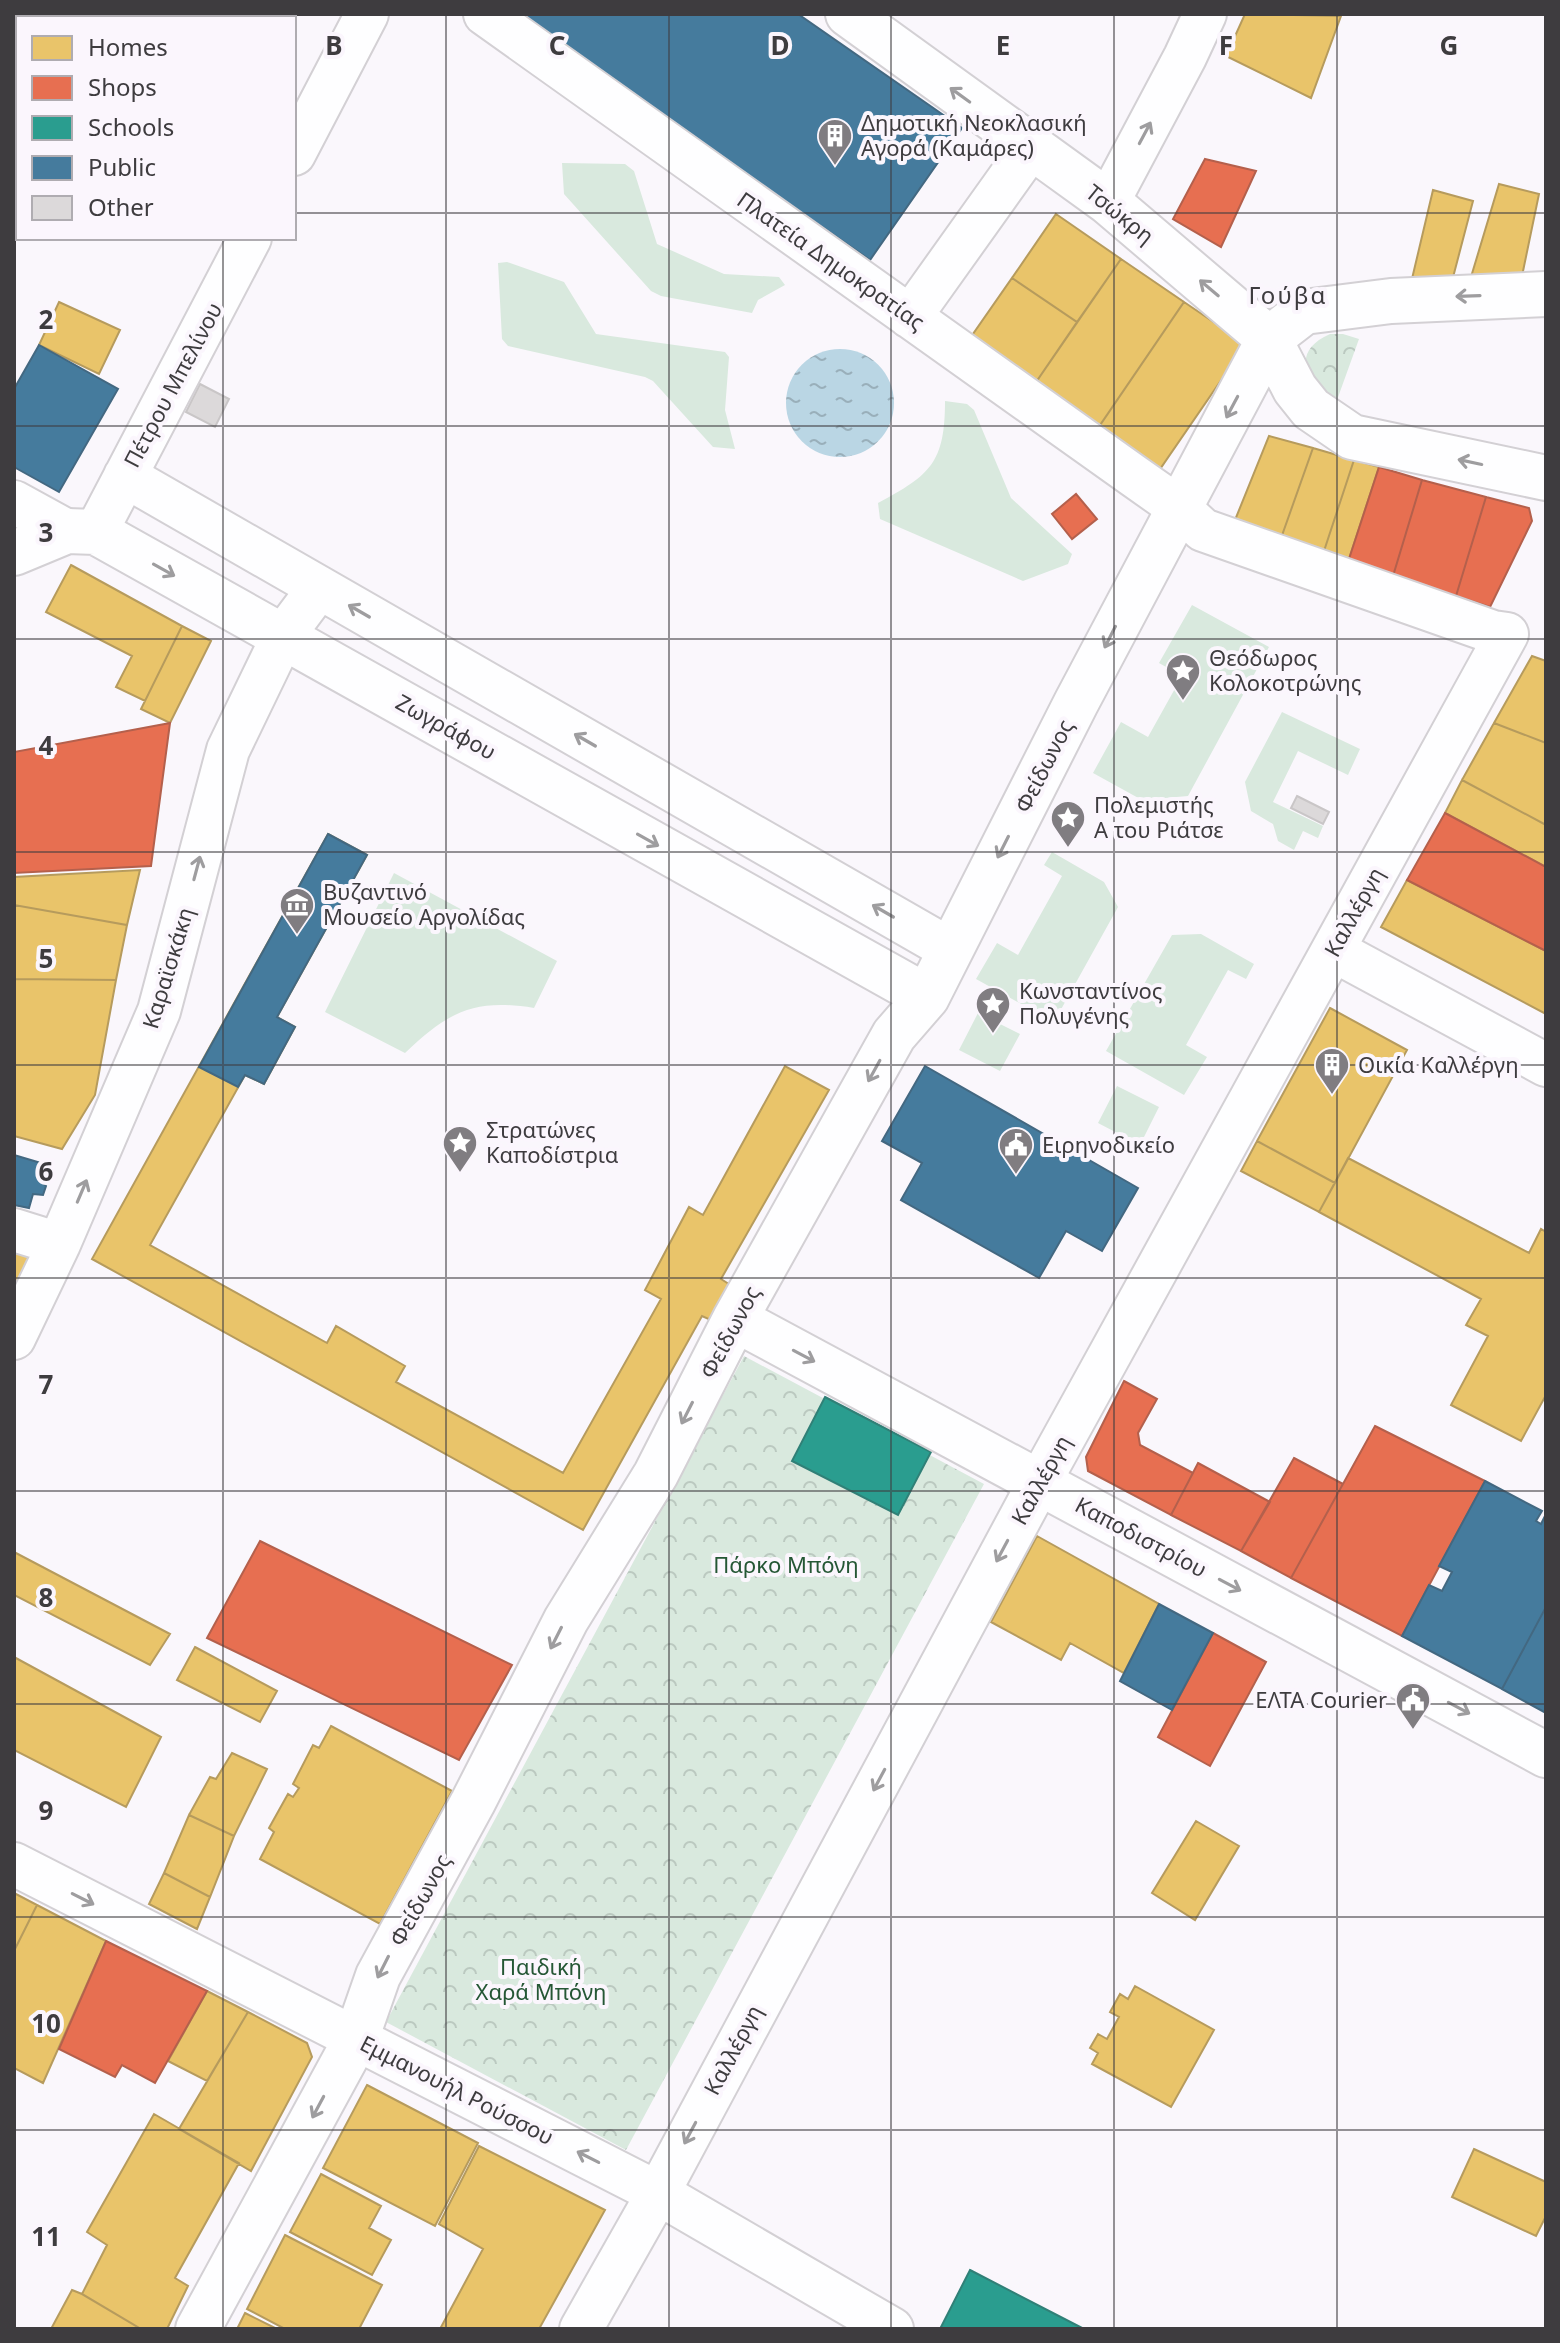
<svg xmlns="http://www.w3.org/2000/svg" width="1560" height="2343" font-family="'Noto Sans',sans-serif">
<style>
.grass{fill:#d9e9de}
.park{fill:url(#park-crowns)}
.water{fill:url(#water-ripples)}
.homes{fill:#e9c46a;stroke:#b69b5d;stroke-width:2}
.shops{fill:#e76f51;stroke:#b4604c;stroke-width:2}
.schools{fill:#2a9d8f;stroke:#308077;stroke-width:2}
.public{fill:#457b9d;stroke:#436881;stroke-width:2}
.building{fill:#dcd9da;stroke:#c9c6c7;stroke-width:2}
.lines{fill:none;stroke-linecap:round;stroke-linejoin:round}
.street-casing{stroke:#d3d0d4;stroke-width:46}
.secondary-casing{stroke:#d3d0d4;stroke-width:48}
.street{stroke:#fefeff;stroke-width:42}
.secondary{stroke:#fefeff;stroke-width:44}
.oneway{stroke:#9e9d9f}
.grid{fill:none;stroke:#3e3c3f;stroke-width:2;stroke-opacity:0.55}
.labels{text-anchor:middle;stroke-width:8;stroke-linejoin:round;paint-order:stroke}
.poi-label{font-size:22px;fill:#3e3c3f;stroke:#fbf6fd;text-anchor:start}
.street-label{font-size:22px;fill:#3e3c3f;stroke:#fbf6fd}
.park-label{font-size:22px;fill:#255735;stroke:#fbf6fd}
.neighbourhood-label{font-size:24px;letter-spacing:2px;fill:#3e3c3f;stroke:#fbf6fd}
.grid-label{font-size:26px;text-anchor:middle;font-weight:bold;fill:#3e3c3f;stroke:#fbf6fd;stroke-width:8;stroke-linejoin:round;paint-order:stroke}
</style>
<defs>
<pattern id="park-crowns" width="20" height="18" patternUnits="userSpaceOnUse" patternTransform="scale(2)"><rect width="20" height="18" fill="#d9e9de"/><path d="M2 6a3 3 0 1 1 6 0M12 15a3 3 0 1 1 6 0" fill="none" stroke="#bbc9c0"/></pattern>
<pattern id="water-ripples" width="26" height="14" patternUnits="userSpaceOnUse" patternTransform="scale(2)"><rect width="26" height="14" fill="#bad6e4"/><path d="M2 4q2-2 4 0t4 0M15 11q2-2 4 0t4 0" fill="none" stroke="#99afba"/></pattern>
</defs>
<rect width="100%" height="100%" fill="#faf7fc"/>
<path class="grass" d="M562,163L625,164L634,171L657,244L724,274L779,277L785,285L758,300L752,313L661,296L651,291L564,194Z
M507,262L564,282L596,334L725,352L729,357L725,410L735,449L713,447L653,381L645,377L508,346L502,339L498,263Z
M945,401L967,404L974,410L1011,498L1072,554L1068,564L1023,581L880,519L878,503C931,475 945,462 945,401Z
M1192,605L1269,647L1188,796L1142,800L1093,773L1121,722L1148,737L1182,676L1159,663Z
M1282,712L1360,749L1348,775L1298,751L1273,802L1323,826L1318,838L1303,831L1294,850L1278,841L1273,824L1251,811L1245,782Z
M1052,852L1104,882L1118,907L1054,1022L976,979L997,943L1018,955L1062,876L1044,865Z
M394,873L557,961L534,1008C474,998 448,1012 405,1053L325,1012Z
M1201,934L1254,964L1246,979L1228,970L1186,1045L1207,1057L1184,1095L1106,1051L1172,935Z
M978,1013L1020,1034L1000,1071L959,1050Z
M1117,1086L1159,1107L1140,1145L1098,1123Z"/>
<path class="park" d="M1330,334H1343L1359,339L1337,400C1306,383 1289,352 1330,334Z
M744,1356L984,1484L626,2150L386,2022Z"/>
<path class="water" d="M786 403a54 54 0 1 1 108 0a54 54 0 1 1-108 0Z"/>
<path class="homes" d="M1245,14L1341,16L1311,98L1226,56Z
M1499,184L1539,194L1522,276L1471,277Z
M1433,190L1473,201L1451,285L1411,283Z
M1056,214L1121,259L1077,322L1012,278Z
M1121,259L1184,302L1096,431L1032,388Z
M1012,278L1077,322L1032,388L966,344Z
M59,302L120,330L99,374L39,345Z
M1184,302L1246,344L1158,472L1096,431Z
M1269,436L1313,448L1280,541L1233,525Z
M1313,448L1354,460L1323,554L1280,541Z
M1354,460L1379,467L1348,562L1323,554Z
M71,565L182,626L145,701L116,687L132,656L46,612Z
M182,626L211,641L170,723L141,709Z
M1532,656L1546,661V743L1494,723Z
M1494,723L1546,743V825L1462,780Z
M1462,780L1546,825V867L1445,813Z
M328,834L367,855L277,1017L295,1027L264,1084L245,1075L150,1245L327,1343L336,1326L405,1366L396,1382L563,1473L661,1299L645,1290L689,1207L703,1215L785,1066L829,1090L721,1279L732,1286L713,1321L702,1316L583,1530L92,1259Z
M140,870L127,925L14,905V877Z
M1407,880L1546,951V1014L1381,927Z
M14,905L127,925L116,980L14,979Z
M14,979L116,980L95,1095L62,1149L14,1136Z
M1330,1008L1407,1050L1335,1183L1257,1141Z
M1257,1141L1335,1183L1319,1212L1241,1171Z
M1348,1158L1529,1253L1541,1229L1546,1232V1395L1521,1441L1451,1405L1488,1336L1466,1325L1481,1299L1319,1212Z
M14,1250L35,1254L14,1296Z
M1037,1536L1159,1604L1124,1673L1070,1643L1061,1660L991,1622Z
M14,1552L170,1634L150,1665L14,1595Z
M195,1647L277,1691L260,1722L177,1680Z
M14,1657L161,1737L126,1807L14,1750Z
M331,1726L452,1791L380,1924L260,1859L274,1832L269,1828L288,1794L293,1797L299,1788L293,1784L313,1745L319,1748Z
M232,1753L267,1769L234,1836L189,1815L210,1777L216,1779Z
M189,1815L234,1836L210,1897L164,1873Z
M1196,1821L1239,1846L1195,1920L1152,1893Z
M164,1873L210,1897L197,1929L149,1904Z
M14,1893L37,1905L14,1951Z
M37,1905L106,1941L43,2083L14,2068V1951Z
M1135,1986L1214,2030L1171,2107L1092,2064L1098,2053L1090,2048L1098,2034L1107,2039L1119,2017L1110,2012L1120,1994L1128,1999Z
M207,1991L248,2012L207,2081L168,2061Z
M248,2012L307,2043L312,2057L251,2171L179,2129Z
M367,2085L478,2143L435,2226L323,2168Z
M154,2114L239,2163L175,2278L188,2286L167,2329H141L82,2294L107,2245L87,2232Z
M479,2146L605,2210L539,2329H440L483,2249L439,2224Z
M1474,2149L1546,2182V2216L1536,2236L1452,2197Z
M321,2174L381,2206L369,2228L391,2240L372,2275L290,2232Z
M285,2235L382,2285L359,2329H285L247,2309Z
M72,2290L82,2294L141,2329H51Z
M245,2313L277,2329H237Z"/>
<path class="shops" d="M1205,159L1256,171L1221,247L1173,219Z
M1379,467L1422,480L1393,576L1348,562Z
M1422,480L1486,497L1456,596L1393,576Z
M1076,494L1097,519L1072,539L1052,514Z
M1486,497L1529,508L1532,521L1490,607L1456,596Z
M170,723L151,866L14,873V752Z
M1445,813L1546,867V951L1407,880Z
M1124,1381L1157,1399L1138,1433L1140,1445L1193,1473L1171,1515L1088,1471L1086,1457Z
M1375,1426L1485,1481L1402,1636L1291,1578Z
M1294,1458L1343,1484L1291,1578L1241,1551Z
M1198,1463L1270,1502L1241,1551L1171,1515Z
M260,1541L512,1665L459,1760L207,1638Z
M1213,1633L1266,1662L1210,1766L1158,1737Z
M106,1941L207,1991L155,2083L122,2065L115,2077L59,2049Z"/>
<path class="schools" d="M825,1397L931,1452L898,1515L792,1461Z
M970,2270L1084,2329H940Z"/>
<path class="public" d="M514,14H798L962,128L870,260Z
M39,345L118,389L59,492L14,467V389Z
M328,834L367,855L277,1017L295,1027L264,1084L245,1075L238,1087L199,1067Z
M925,1066L1138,1188L1102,1251L1066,1231L1039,1278L901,1200L922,1163L882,1141Z
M14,1155L41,1163L39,1180L46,1186L43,1195L33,1194L29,1208L14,1205Z
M1485,1481L1542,1511L1536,1521L1541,1524L1546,1514V1607L1502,1689L1402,1636L1429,1585L1442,1591L1452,1572L1439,1566Z
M1159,1604L1213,1633L1172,1710L1120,1681Z
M1546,1607V1713L1502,1689Z"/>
<path class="building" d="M200,384L229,399L215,427L186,412Z
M1297,796L1329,812L1323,824L1291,808Z"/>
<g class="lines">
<defs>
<path id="street" d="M485,14L1134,476L1178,507L1203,530L1493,632L1507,634L1039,1483L658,2193L581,2329
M294,154L367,14
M1108,202L1185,57L1205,14
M910,317L1032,146
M125,476L951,950
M14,502L67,531
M96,532L250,238
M1333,950L1546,1065
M14,1230L59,1244
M14,1338L59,1244L159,1011L228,750L283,636L319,588
M14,1864L658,2193L892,2329"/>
<path id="secondary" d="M848,14L1108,202L1269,339L1295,389L1311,409L1352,437L1546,478
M14,553L67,531L96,532L927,997
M735,1319L1546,1755
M198,2329L356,2039L378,1976L473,1802L566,1620L656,1474L735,1319L894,1035L927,997L1076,703L1269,339L1304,312L1391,301L1546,294"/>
</defs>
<use href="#street" class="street-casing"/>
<use href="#secondary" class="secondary-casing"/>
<use href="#street" class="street"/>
<use href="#secondary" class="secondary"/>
</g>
<defs><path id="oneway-shaft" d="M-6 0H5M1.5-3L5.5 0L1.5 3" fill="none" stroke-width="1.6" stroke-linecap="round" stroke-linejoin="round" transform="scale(2)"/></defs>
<g class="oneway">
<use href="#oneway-shaft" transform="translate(960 95) rotate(-144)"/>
<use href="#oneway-shaft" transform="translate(1145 133) rotate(-62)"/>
<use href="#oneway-shaft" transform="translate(1209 288) rotate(-140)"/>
<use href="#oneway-shaft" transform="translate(1468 296) rotate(178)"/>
<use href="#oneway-shaft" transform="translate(1232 407) rotate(118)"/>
<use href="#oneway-shaft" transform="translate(1470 462) rotate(-168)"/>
<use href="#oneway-shaft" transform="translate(164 570) rotate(29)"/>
<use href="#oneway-shaft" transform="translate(359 611) rotate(-150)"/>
<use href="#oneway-shaft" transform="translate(1110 637) rotate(117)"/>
<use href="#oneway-shaft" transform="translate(585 740) rotate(-150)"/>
<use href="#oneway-shaft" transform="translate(648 840) rotate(29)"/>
<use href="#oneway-shaft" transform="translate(1003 847) rotate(117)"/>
<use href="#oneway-shaft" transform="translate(197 868) rotate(-75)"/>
<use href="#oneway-shaft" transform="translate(883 911) rotate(-150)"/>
<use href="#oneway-shaft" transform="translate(874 1071) rotate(119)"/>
<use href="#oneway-shaft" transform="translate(82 1191) rotate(-67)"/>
<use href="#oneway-shaft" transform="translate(804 1356) rotate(28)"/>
<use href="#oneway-shaft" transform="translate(687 1413) rotate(117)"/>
<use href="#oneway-shaft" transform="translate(1002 1551) rotate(118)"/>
<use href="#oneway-shaft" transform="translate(1230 1585) rotate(28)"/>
<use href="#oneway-shaft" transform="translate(556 1638) rotate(117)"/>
<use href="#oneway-shaft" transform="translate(1459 1708) rotate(28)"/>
<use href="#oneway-shaft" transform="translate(879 1780) rotate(118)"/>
<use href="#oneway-shaft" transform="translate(83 1899) rotate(27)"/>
<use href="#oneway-shaft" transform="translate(383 1967) rotate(117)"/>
<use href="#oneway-shaft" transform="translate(318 2107) rotate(118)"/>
<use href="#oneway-shaft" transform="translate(690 2133) rotate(118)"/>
<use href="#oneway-shaft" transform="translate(588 2157) rotate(-153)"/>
</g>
<path class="grid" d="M223,14V18M446,14V2329M669,14V2329M891,14V2329M1114,14V2329M1337,14V2329M14,213H18M294,213H1546M223,238V2329M14,426H1546M14,639H1546M14,852H1546M14,1065H1546M14,1278H1546M14,1491H1546M14,1704H1546M14,1917H1546M14,2130H1546"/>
<defs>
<symbol id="building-pin" viewBox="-11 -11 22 30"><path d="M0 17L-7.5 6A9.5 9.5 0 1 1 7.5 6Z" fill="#807d81" stroke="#fbf6fd"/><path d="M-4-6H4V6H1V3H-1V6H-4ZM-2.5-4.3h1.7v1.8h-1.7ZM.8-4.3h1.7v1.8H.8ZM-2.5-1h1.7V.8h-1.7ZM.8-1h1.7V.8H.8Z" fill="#fff"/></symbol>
<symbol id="sight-pin" viewBox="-11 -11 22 30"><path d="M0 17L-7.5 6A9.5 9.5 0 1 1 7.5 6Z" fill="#807d81" stroke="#fbf6fd"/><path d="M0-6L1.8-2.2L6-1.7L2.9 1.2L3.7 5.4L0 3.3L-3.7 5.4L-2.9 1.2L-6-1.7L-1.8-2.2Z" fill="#fff"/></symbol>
<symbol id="museum-pin" viewBox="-11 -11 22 30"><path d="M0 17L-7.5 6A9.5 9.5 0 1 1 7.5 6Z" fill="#807d81" stroke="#fbf6fd"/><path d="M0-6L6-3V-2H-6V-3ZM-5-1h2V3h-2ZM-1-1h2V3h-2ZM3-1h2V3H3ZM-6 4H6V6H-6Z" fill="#fff"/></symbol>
<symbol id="civic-pin" viewBox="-11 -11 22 30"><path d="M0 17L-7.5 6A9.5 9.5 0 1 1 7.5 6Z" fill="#807d81" stroke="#fbf6fd"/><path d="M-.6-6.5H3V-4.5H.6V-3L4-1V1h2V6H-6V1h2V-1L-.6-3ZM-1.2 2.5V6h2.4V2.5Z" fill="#fff"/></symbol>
</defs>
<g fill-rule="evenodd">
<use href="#building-pin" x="815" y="116" width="40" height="54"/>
<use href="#sight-pin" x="1163" y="651" width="40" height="54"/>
<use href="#sight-pin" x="1048" y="798" width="40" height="54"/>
<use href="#museum-pin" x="277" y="885" width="40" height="54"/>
<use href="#sight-pin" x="973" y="984" width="40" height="54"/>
<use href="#building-pin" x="1312" y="1045" width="40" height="54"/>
<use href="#sight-pin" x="440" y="1123" width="40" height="54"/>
<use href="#civic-pin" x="996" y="1125" width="40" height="54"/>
<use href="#civic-pin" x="1393" y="1680" width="40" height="54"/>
</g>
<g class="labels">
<g class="poi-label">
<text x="861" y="131">Δημοτική Νεοκλασική<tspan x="861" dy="25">Αγορά (Καμάρες)</tspan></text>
<text x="1209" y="666">Θεόδωρος<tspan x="1209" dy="25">Κολοκοτρώνης</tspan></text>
<text x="1094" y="813">Πολεμιστής<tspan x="1094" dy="25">Α του Ριάτσε</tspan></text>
<text x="323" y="900">Βυζαντινό<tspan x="323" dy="25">Μουσείο Αργολίδας</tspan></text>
<text x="1019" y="999">Κωνσταντίνος<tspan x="1019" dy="25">Πολυγένης</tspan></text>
<text x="1358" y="1073">Οικία Καλλέργη</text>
<text x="486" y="1138">Στρατώνες<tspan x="486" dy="25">Καποδίστρια</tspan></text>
<text x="1042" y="1153">Ειρηνοδικείο</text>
<text x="1387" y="1708" text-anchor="end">ΕΛΤΑ Courier</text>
</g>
<g class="street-label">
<text transform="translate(1120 214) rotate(39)" y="8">Τσώκρη</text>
<text transform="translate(831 261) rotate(35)" y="8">Πλατεία Δημοκρατίας</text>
<text transform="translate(173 385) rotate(-62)" y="8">Πέτρου Μπελίνου</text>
<text transform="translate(446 727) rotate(29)" y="8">Ζωγράφου</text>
<text transform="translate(1044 766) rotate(-63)" y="8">Φείδωνος</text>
<text transform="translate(1354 912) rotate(-61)" y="8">Καλλέργη</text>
<text transform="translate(168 968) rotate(-73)" y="8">Καραϊσκάκη</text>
<text transform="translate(730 1332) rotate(-62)" y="8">Φείδωνος</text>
<text transform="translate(1041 1480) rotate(-61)" y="8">Καλλέργη</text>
<text transform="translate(1141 1537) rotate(28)" y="8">Καποδιστρίου</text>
<text transform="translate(420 1900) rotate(-61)" y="8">Φείδωνος</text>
<text transform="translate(733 2050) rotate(-62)" y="8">Καλλέργη</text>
<text transform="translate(457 2090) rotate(27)" y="8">Εμμανουήλ Ρούσσου</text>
</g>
<g class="park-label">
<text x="786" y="1573">Πάρκο Μπόνη</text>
<text x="541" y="1975">Παιδική<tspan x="541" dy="25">Χαρά Μπόνη</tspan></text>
</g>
<g class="neighbourhood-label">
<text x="1288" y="304">Γούβα</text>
</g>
</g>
<g class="grid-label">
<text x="334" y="55">B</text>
<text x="557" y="55">C</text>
<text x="780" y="55">D</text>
<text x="1003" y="55">E</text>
<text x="1226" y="55">F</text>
<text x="1449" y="55">G</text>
<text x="46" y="329">2</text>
<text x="46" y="542">3</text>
<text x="46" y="755">4</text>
<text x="46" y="968">5</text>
<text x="46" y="1181">6</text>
<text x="46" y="1394">7</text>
<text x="46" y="1607">8</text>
<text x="46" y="1820">9</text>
<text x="46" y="2033">10</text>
<text x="46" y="2246">11</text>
</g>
<rect width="1560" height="2343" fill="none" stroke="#3e3c3f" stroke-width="32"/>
<rect x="16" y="16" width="280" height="224" fill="#fbf6fd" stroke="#afacb1" stroke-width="2"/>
<rect x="32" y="36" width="40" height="24" fill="#e9c46a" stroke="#afacb1" stroke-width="2"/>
<text x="88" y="56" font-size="24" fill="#3e3c3f">Homes</text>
<rect x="32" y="76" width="40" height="24" fill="#e76f51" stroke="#afacb1" stroke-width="2"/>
<text x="88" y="96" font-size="24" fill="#3e3c3f">Shops</text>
<rect x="32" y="116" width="40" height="24" fill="#2a9d8f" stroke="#afacb1" stroke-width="2"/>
<text x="88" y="136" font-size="24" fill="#3e3c3f">Schools</text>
<rect x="32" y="156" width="40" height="24" fill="#457b9d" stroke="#afacb1" stroke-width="2"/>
<text x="88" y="176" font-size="24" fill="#3e3c3f">Public</text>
<rect x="32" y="196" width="40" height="24" fill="#dcd9da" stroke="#afacb1" stroke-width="2"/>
<text x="88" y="216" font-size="24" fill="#3e3c3f">Other</text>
</svg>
